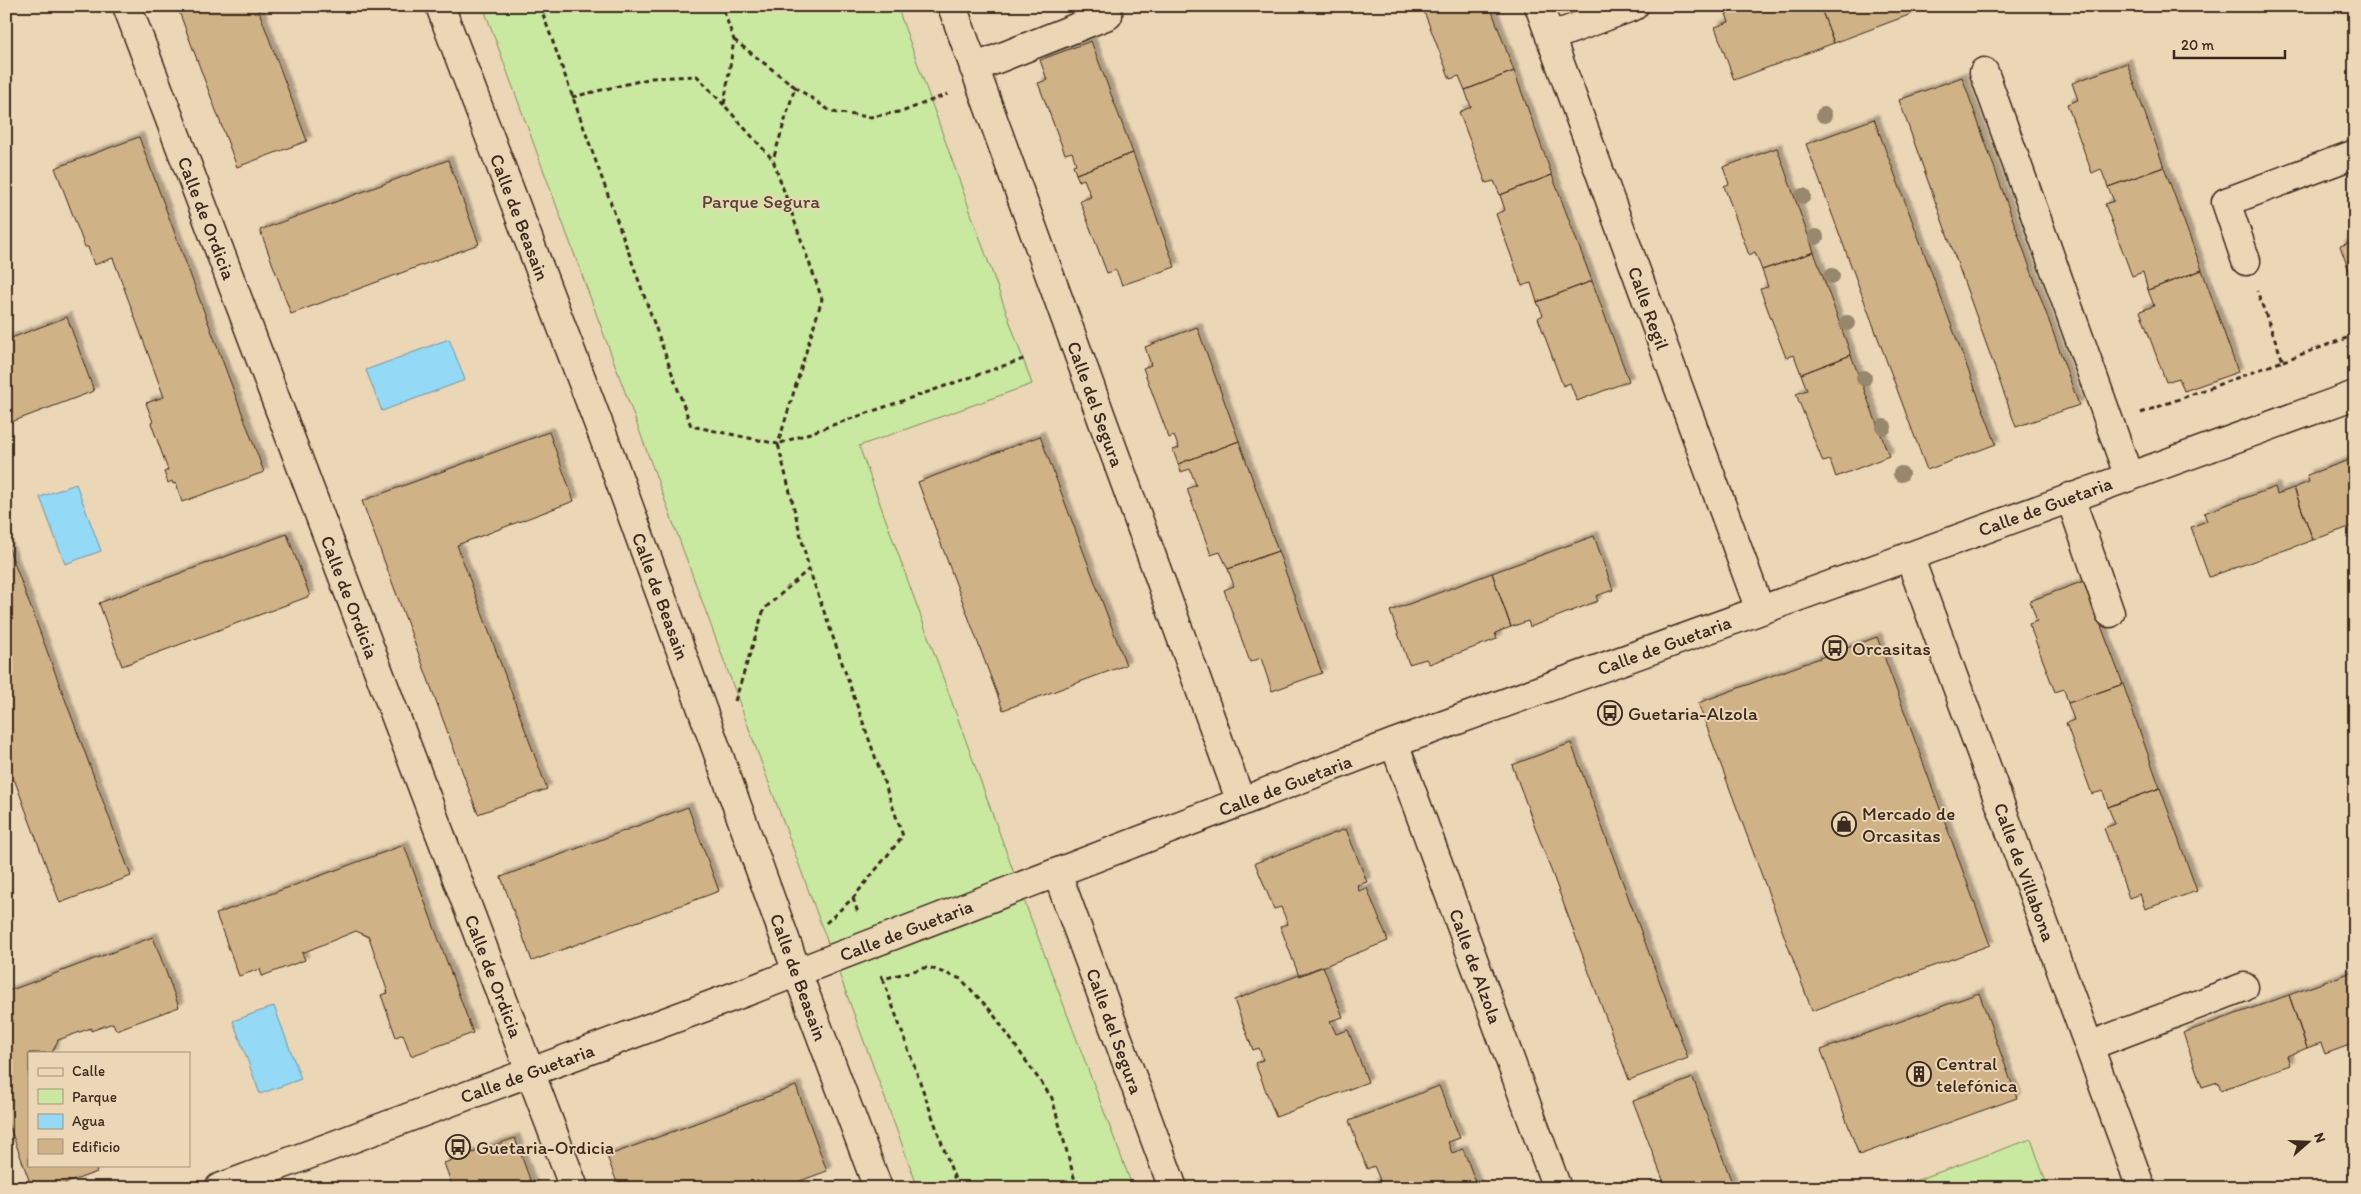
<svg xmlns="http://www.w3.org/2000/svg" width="2361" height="1194" font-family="Itim,sans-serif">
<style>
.green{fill:#c9e8a0;stroke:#82895f}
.water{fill:#94d9f6;stroke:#7093a0}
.building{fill:#cfb285;stroke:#3b2a1e;filter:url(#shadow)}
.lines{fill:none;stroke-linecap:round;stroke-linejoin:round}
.street-casing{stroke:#3b2a1e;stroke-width:31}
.path{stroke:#3b2a1e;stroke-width:3;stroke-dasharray:5 4;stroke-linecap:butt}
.street{stroke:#ebd6b5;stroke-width:28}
.tree{fill:#96876d}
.labels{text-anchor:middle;stroke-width:4;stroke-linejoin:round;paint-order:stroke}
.park-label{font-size:19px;fill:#504632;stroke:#ebd6b5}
.street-label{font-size:19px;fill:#3b2a1e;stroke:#ebd6b5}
.poi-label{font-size:19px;fill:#3b2a1e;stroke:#ebd6b5;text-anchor:start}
</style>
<defs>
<filter id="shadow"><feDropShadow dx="4.5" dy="-4.5" stdDeviation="1" flood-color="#0004"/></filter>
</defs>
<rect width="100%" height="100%" fill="#ebd6b5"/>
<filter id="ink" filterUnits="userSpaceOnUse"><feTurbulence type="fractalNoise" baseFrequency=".02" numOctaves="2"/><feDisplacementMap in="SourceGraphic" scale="10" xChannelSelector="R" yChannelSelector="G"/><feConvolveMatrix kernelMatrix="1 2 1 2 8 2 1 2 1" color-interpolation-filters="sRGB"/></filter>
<g filter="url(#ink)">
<path class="green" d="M483,6H897L1032,384L859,446L1019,887L1133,1188H918Z
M2031,1139L2048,1188H1895Z"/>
<path class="water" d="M449,339L465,380L382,411L366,370Z
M76,484L101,551L65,564L40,497Z
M274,1006L301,1079L260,1094L233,1021Z"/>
<path class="building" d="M177,6H257L307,141L237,167Z
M1431,6H1490L1514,71L1465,90L1459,76L1450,79L1423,9Z
M1748,6H1820L1834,43L1734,80L1715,27L1729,22L1726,14Z
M1820,6H1933L1834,43Z
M1091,41L1133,153L1076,174L1073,165L1076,164L1072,152L1065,154L1038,83L1047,80L1040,60Z
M2127,63L2164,167L2108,187L2101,169L2092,173L2067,104L2078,100L2072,83Z
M1514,71L1552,175L1500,195L1494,181L1486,183L1459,112L1471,107L1465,90Z
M1962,77L2079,405L2016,427L1899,100Z
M1874,119L1996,444L1927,470L1806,144Z
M139,137L264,472L182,502L176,483L173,484L172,481L168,483L164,472L168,470L151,423L153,422L146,403L164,397L113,258L94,265L88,247H85L55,168Z
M1777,148L1814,252L1762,270L1755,252L1749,255L1724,186L1729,184L1723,167Z
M1133,153L1175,267L1122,285L1116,270L1107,273L1080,201L1091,197L1084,179L1079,181L1076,174Z
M448,160L479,244L291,314L260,230Z
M2164,167L2202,270L2148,290L2143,272L2132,276L2105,204L2114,201L2108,187Z
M1552,175L1592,281L1537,302L1531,283L1522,286L1496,214L1505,210L1500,195Z
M2355,241V287L2340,246Z
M1814,252L1851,355L1801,374L1794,355L1786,358L1760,289L1768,287L1762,270Z
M2202,270L2238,372L2184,391L2179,378L2166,382L2140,311L2154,306L2148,290Z
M1592,281L1629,381L1577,401L1570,383L1563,386L1538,318L1543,315L1537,302Z
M67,317L94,391L6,424V340Z
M1197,327L1239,441L1178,464L1173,450L1179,448L1174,436L1169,438L1143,368L1151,365L1145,347Z
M1851,355L1889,456L1836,477L1830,460L1823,462L1796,394L1807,390L1801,374Z
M549,432L574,501L457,545L547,789L478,814L362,501Z
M1040,436L1126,665L1003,710L918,482Z
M1239,441L1278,551L1228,569L1220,552L1211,555L1187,489L1196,485L1190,469L1181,472L1178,464Z
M2355,458V525L2313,540L2294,488L2309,482L2307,475Z
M2275,487L2277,494L2294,488L2313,540L2209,577L2191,527L2207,521L2204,513Z
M287,534L310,596L122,666L99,603Z
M1594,536L1613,590L1596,596L1598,601L1530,627L1528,621L1511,627L1492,573Z
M6,541L131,876L60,903L6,757Z
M1278,551L1322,673L1272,691L1261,658L1250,662L1224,590L1234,586L1228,569Z
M1492,573L1511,627L1495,633L1497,639L1429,664L1426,659L1409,664L1390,611Z
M2084,581L2123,684L2068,703L2064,689L2055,692L2029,624L2037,621L2030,601Z
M1877,637L1990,945L1812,1011L1698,703Z
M2123,684L2160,788L2108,807L2103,791L2092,794L2066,723L2074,720L2068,703Z
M1571,743L1688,1058L1629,1080L1512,765Z
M2160,788L2197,891L2145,909L2140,894L2129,898L2104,828L2115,824L2108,807Z
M688,807L719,891L532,961L501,877Z
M1346,829L1367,882L1357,885L1359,891L1367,888L1388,941L1299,976L1280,926L1288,924L1281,907L1274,909L1255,863Z
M404,845L473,1033L411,1056L403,1034L396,1037L381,995L388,993L369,937L356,931L302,953L305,960L262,976L260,969L239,976L216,914Z
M153,937L179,1007L116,1030L113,1023L91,1031V1028L58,1040L52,1053H29V1165H94L97,1172L53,1188H32L6,1117V992Z
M1323,966L1343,1017L1330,1021L1336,1034L1348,1030L1368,1082L1276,1117L1255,1063L1263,1060L1259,1048L1253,1050L1234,1000Z
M2355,971V1043L2325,1054L2321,1043L2307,1048L2289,995Z
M1979,993L2017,1098L1859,1155L1821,1050Z
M2289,995L2307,1048L2287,1056L2290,1065L2221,1090L2218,1082L2202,1087L2183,1033Z
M1693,1078L1734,1188H1666L1633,1101Z
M796,1086L827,1171L781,1188H619L607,1156Z
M1439,1086L1460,1138L1448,1142L1452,1153L1463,1149L1478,1188H1374L1372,1183L1380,1180L1374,1166L1367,1169L1349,1121Z
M515,1138L533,1188H453L444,1163Z"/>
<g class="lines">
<defs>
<path id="street" d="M127,6L574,1188
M440,6L608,449L797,972L878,1188
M952,6L1241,802
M1539,6L1760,610
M1550,37L1634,6
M974,68L1108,15
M1984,72L2129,477
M2246,261L2226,202L2355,154
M2070,497L2110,613
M1909,556L2141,1188
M1394,743L1557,1188
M1057,873L1173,1188
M2089,1046L2244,987
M219,1188L743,993L1394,743L2355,395"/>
</defs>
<use href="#street" class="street-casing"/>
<path class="path" d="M540,6L691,426L778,444L822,299L773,160L724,105L734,40L722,6
M734,40L795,87L773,160
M795,87L832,112L870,117L904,111L948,94
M572,97L652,78L697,76L724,105
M2283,361L2355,335
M2141,413L2283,361L2257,291
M735,701L764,609L809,569
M853,898L858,913
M826,923L853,898L903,836L809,569L778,444L1026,358
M881,975L883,979L928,967L961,979L991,1011L1052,1098L1077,1188
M883,979L958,1188"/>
<use href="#street" class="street"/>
</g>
<g class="tree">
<circle cx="1824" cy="115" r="8"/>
<circle cx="1803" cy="196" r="8"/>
<circle cx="1816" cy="237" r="8"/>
<circle cx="1832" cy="276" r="8"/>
<circle cx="1847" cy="323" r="8"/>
<circle cx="1864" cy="378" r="8"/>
<circle cx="1884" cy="427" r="8"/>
<circle cx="1901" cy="474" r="8"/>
</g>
</g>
<defs>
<symbol id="bus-ring" viewBox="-11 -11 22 22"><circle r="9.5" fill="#ebd6b5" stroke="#3b2a1e" stroke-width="1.5"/><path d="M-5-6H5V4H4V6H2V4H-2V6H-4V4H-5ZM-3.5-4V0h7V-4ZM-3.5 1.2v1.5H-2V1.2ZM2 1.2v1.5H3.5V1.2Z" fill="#3b2a1e"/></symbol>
<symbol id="shop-ring" viewBox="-11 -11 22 22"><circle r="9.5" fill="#ebd6b5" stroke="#3b2a1e" stroke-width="1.5"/><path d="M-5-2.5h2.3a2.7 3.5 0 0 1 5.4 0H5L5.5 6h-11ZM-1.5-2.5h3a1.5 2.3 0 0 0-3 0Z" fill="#3b2a1e"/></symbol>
<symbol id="building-ring" viewBox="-11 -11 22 22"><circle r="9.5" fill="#ebd6b5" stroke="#3b2a1e" stroke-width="1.5"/><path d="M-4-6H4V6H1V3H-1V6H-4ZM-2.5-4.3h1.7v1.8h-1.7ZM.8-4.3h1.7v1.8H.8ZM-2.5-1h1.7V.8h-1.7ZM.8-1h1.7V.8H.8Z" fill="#3b2a1e"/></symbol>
</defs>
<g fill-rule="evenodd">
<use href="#bus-ring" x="1821" y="634" width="28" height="28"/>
<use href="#bus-ring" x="1596" y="699" width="28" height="28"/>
<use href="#shop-ring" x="1830" y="810" width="28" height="28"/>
<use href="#building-ring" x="1905" y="1060" width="28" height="28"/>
<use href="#bus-ring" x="444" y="1133" width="28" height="28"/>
</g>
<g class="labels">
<g class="park-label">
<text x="761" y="208">Parque Segura</text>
</g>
<g class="street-label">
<text transform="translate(520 217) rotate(69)" y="7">Calle de Beasain</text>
<text transform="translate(207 218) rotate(69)" y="7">Calle de Ordicia</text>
<text transform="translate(1649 308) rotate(70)" y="7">Calle Regil</text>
<text transform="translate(1096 404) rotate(70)" y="7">Calle del Segura</text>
<text transform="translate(2045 506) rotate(-20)" y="7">Calle de Guetaria</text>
<text transform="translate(661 596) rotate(70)" y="7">Calle de Beasain</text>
<text transform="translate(350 597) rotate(69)" y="7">Calle de Ordicia</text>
<text transform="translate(1664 645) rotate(-20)" y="7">Calle de Guetaria</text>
<text transform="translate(1285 785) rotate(-21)" y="7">Calle de Guetaria</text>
<text transform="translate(2025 872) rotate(70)" y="7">Calle de Villabona</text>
<text transform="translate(906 930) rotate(-21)" y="7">Calle de Guetaria</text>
<text transform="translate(1476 966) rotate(70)" y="7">Calle de Alzola</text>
<text transform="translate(494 976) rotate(69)" y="7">Calle de Ordicia</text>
<text transform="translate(799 977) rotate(70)" y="7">Calle de Beasain</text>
<text transform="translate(1115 1031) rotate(70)" y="7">Calle del Segura</text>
<text transform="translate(527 1073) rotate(-20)" y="7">Calle de Guetaria</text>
</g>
<g class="poi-label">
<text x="1852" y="655">Orcasitas</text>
<text x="1628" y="720">Guetaria-Alzola</text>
<text x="1862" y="820">Mercado de<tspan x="1862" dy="22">Orcasitas</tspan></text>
<text x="1936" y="1070">Central<tspan x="1936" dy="22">telefónica</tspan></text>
<text x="476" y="1154">Guetaria-Ordicia</text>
</g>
</g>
<rect width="2361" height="1194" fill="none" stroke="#ebd6b5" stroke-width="25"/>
<rect x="12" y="12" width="2336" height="1169" fill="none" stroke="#3b2a1e" stroke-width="2" filter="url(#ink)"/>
<rect x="28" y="1052" width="162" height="115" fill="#ebd6b5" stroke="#a59179"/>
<rect x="38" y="1068" width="25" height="8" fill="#ebd6b5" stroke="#a59179"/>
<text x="72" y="1076" font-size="15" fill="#3b2a1e">Calle</text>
<rect x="38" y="1089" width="25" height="15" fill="#c9e8a0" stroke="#a59179"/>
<text x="72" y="1102" font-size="15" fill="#3b2a1e">Parque</text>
<rect x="38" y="1114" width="25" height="15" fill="#94d9f6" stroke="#a59179"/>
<text x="72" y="1126" font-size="15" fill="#3b2a1e">Agua</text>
<rect x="38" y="1139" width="25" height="15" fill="#cfb285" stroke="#a59179"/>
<text x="72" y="1152" font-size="15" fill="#3b2a1e">Edificio</text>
<g transform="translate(2308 1142) rotate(70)" stroke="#ebd6b5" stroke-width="4" paint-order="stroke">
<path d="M0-4L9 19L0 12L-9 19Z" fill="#3b2a1e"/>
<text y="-8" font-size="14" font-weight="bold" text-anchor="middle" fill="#3b2a1e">N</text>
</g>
<path d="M2174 50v8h111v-8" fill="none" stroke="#3b2a1e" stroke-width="2.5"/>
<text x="2181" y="50" font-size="15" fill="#3b2a1e" stroke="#ebd6b5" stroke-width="4" paint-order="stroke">20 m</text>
</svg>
